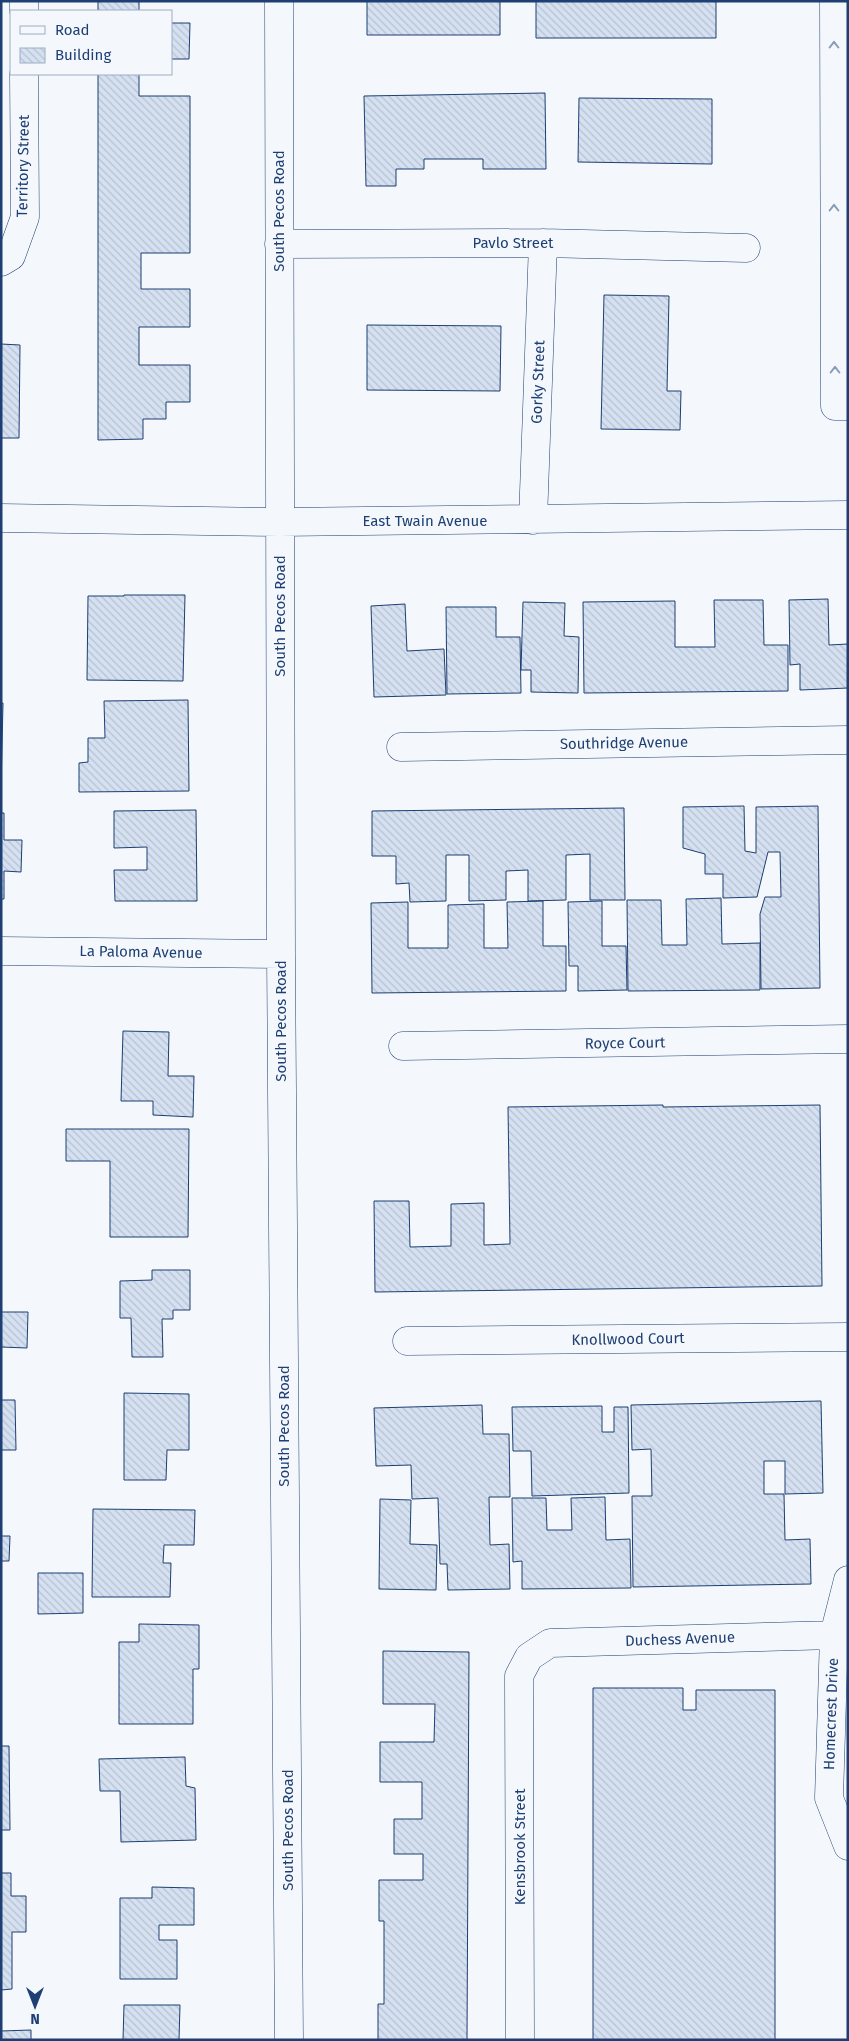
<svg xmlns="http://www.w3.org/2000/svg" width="849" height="2041" font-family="'Fira Sans',sans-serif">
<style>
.building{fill:url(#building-back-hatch);stroke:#1d3f73}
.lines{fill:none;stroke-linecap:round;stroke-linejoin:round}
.minor-casing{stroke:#1d3f73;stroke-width:29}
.minor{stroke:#f4f7fb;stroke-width:28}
.oneway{stroke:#889bb7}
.labels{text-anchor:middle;stroke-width:4;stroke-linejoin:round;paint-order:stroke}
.street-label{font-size:15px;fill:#1d3f73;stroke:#f4f7fb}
</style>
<defs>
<pattern id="building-back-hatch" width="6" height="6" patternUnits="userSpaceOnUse" patternTransform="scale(1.25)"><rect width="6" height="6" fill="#d5e0f0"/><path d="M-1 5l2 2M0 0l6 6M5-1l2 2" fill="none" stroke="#b6c1d1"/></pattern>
</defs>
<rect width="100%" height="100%" fill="#f4f7fb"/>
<path class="building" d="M98,1H139V11H98Z
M367,1H500V35H367Z
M536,1H716V38H536Z
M171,23H190L189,59H171Z
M98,74H139V96H190V253H141V289H190V327H139V365H190V402H166V419H143V439L98,440Z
M545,93L546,169H483V159H424V169H396V186H366L364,96Z
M579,98L712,99V164L578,162Z
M604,295L669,296L667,391H681L680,430L601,429Z
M367,325L501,326L500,391L367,390Z
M1,344L20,345L19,438H1Z
M124,595H185L183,681L87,680L88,596H124Z
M828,599L829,645L848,644V688L800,690V664L790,665L789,600Z
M714,600H763L764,645H788V691L584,693L583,602L675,601V647H715Z
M523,602L565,603L564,636L579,637L578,693L531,692V670H521Z
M405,604L407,651L444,649L446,695L374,697L371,606Z
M446,607H496V637H520L521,693L447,694Z
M188,700L189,791L79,792V763L88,762V738H105L104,701Z
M1,703H3L1,789Z
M744,806L745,851L756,853V807L818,806L820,988L761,989L760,914L765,897H781L780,852H768L757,897L723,898V874H705V854L683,848V807Z
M624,808L625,900H590V854L566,855V900L528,901V870L506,871V900L469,901V855H446V901L410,902L409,883L396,884V856H372V811Z
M196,810L197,901H115L114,870H147V847L114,848V811Z
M1,813H4V840H22L21,872L4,871V899H1Z
M721,898L722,944L760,943V990L628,991L627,900H661L662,945H687L686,899Z
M543,901V946H566V991L372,993L371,903L408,902V948H448V905L484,904V948H508L507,902Z
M602,901V946H626L627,990L578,991V966H569L568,902Z
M123,1031L169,1032L168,1076H194L193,1117L153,1115V1101H121Z
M663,1105V1107L820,1105L822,1286L375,1292L374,1201H409L410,1247L451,1246V1204L484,1203V1245L510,1244L508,1107Z
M66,1129H189L188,1237H110V1161H66Z
M152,1270H190V1310H173V1319H162L163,1357H132L131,1318H120V1281L152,1280Z
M1,1312H28L27,1348L1,1347Z
M124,1393L189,1394V1450H167L166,1480H124Z
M1,1400H15L16,1450H1Z
M821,1401L823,1493L785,1494V1461H764V1494H784L785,1540L810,1539L811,1584L633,1587L632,1496H652L651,1449L632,1450L631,1405Z
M482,1405L483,1434H509L510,1497H489L490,1545L509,1544L510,1589L448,1590L447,1564H440L438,1498L412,1499L411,1465L376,1466L374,1408Z
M602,1406V1432H614V1407H628L629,1493L532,1496L531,1451H513L512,1407Z
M605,1497L606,1540L630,1539L631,1588L522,1589V1561L513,1562L512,1498H546L547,1530H572L571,1498Z
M380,1499L411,1500L410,1544L437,1545L436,1590L379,1589Z
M93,1509L195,1510L194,1545H164L163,1563H171L170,1597H92Z
M1,1536H10L9,1561H1Z
M38,1573H83V1613L38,1614Z
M139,1624L199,1625V1669H193V1724H119V1642H139Z
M383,1651L469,1652L467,2040H378V2004H384V1921H379V1880H423V1854H394V1819H422V1782H380V1742H434L435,1704H383Z
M593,1688H683V1710H696V1690H775V2040H593Z
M1,1746H9L10,1830H1Z
M185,1757L186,1786L195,1788L196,1840L121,1842L120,1791H100L99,1759Z
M1,1873H11V1896H26V1932H12V1989L1,1990Z
M152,1887L194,1888V1925H159V1940H177V1979H120V1898H152Z
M124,2005H180L179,2040H123Z
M31,2030V2040H1V2031Z"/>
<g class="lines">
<defs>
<path id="minor" d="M24,1V11
M279,1L281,954L289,2040
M834,1L835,406H848
M279,244L543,243L746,248
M1,262L11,256L25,217L24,74
M1,518L280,522L848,515
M533,520L543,243
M401,747L848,740
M1,951L281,954
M403,1046L848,1039
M407,1341L848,1337
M848,1580L834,1635L829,1798L848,1846
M520,2040L519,1676L529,1657L550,1643L834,1635"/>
</defs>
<use href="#minor" class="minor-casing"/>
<use href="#minor" class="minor"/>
</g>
<defs><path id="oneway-chevron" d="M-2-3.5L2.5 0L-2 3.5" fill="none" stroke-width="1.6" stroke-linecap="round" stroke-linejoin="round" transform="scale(1.25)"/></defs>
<g class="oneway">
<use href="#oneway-chevron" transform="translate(834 45) rotate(-90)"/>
<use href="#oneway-chevron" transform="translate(834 208) rotate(-90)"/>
<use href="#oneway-chevron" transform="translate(835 370) rotate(-90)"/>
</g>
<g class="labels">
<g class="street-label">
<text transform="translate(23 166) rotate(-89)" y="5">Territory Street</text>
<text transform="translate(279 211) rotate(-90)" y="5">South Pecos Road</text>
<text x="513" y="248">Pavlo Street</text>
<text transform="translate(538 382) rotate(-88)" y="5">Gorky Street</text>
<text x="425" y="526">East Twain Avenue</text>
<text transform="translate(280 616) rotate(-90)" y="5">South Pecos Road</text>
<text transform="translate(624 743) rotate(-1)" y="5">Southridge Avenue</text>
<text transform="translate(141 952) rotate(1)" y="5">La Paloma Avenue</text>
<text transform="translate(281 1021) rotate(-90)" y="5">South Pecos Road</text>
<text transform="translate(625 1043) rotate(-1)" y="5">Royce Court</text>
<text transform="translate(628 1339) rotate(-1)" y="5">Knollwood Court</text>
<text transform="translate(284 1426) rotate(-90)" y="5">South Pecos Road</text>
<text transform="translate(680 1639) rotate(-2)" y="5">Duchess Avenue</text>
<text transform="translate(831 1714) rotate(-88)" y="5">Homecrest Drive</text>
<text transform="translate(288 1830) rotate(-90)" y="5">South Pecos Road</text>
<text transform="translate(520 1847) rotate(-90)" y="5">Kensbrook Street</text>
</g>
</g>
<rect width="849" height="2041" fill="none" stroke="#1d3f73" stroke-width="5"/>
<rect x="10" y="10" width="162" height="65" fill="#f4f7fb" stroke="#9eadc5"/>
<rect x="20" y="26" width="25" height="8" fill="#f4f7fb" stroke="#9eadc5"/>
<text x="55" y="35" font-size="15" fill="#1d3f73">Road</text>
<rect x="20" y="48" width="25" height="15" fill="url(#building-back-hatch)" stroke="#9eadc5"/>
<text x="55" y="60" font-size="15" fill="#1d3f73">Building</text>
<g transform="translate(35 2006) rotate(180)" stroke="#f4f7fb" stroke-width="4" paint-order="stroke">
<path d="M0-4L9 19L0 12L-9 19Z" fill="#1d3f73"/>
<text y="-8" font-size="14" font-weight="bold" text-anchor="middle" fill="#1d3f73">N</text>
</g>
</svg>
